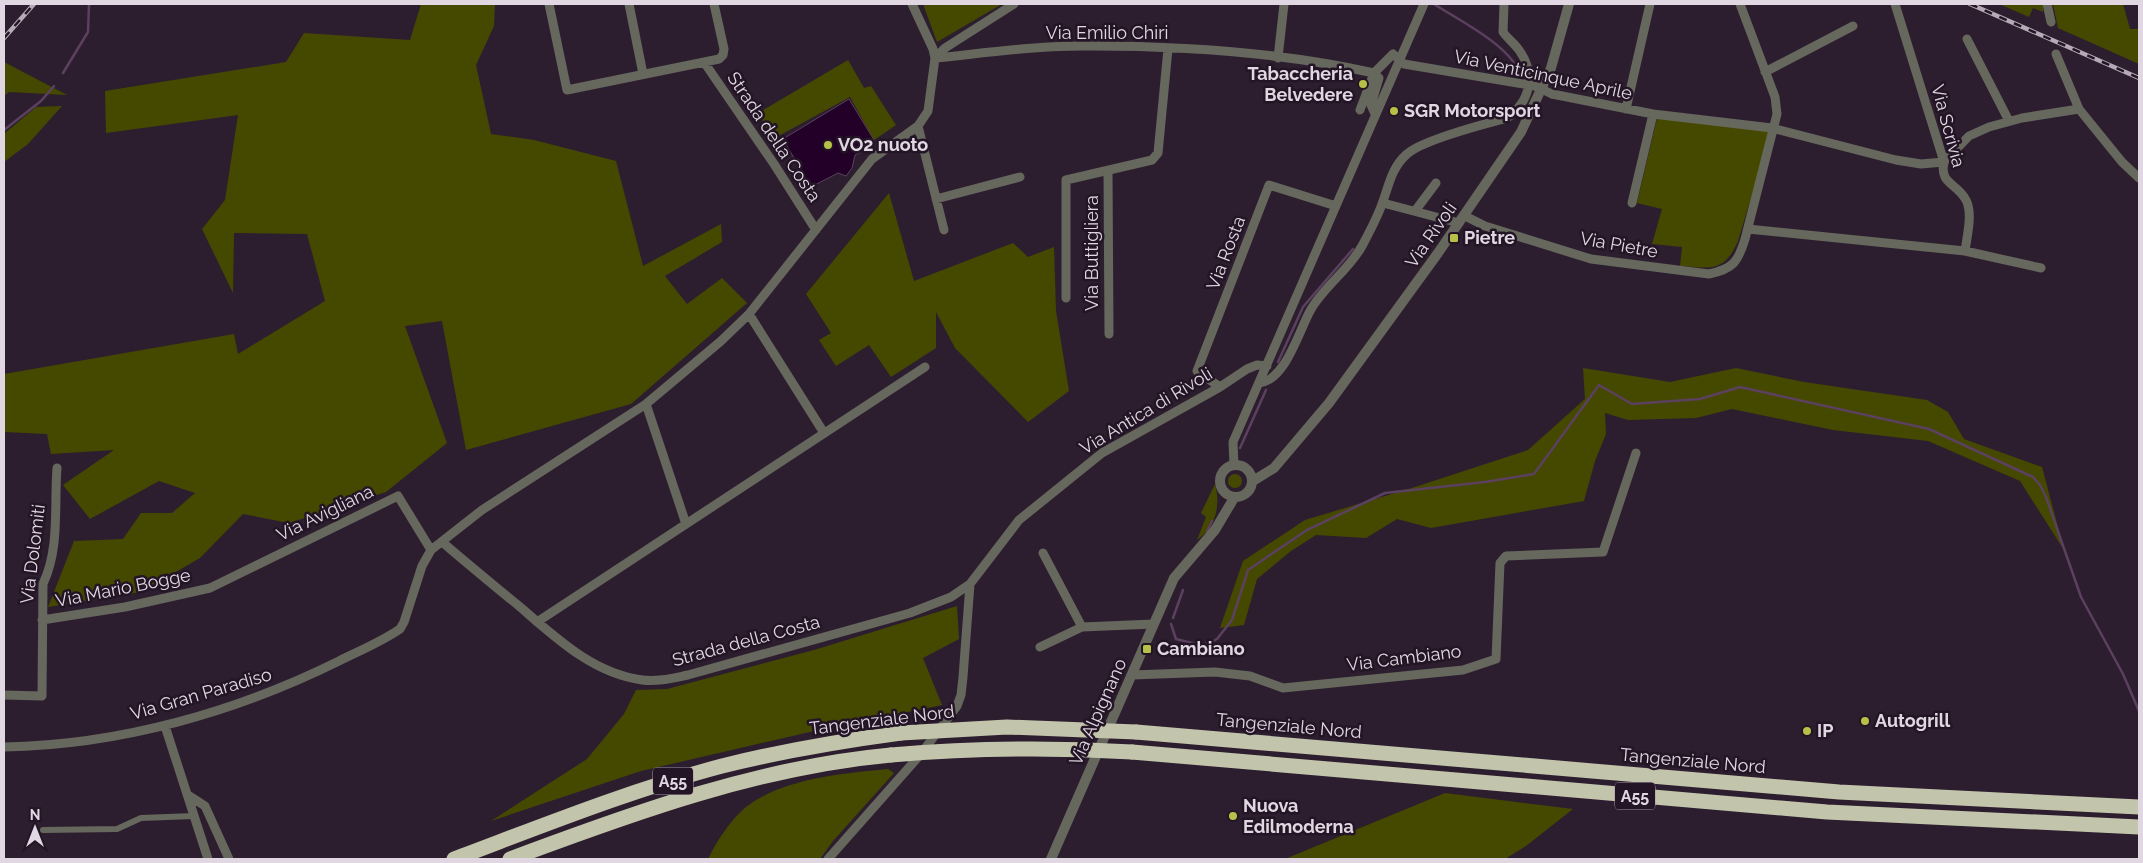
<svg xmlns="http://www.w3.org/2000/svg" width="2143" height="863" font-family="Raleway,sans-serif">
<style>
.green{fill:#454900}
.water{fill:#220027;stroke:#5b405f}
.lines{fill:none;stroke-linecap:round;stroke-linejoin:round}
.stream{stroke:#5b405f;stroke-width:2.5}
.pedestrian{stroke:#66675d;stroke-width:6}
.minor{stroke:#66675d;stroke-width:9}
.tertiary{stroke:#66675d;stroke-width:10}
.motorway{stroke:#c2c5ab;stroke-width:15}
.rail-casing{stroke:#b5aab6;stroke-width:4.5}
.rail{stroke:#231525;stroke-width:2.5;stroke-dasharray:8;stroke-linecap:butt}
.minor-bridge{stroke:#66675d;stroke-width:9}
.motorway-bridge{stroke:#c2c5ab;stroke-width:15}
.poi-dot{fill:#b8c147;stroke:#231525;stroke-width:2}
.labels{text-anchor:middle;stroke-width:5;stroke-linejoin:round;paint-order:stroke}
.shield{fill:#231525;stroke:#a89da9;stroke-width:1}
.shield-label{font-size:16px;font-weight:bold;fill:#e1d7e2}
.street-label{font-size:18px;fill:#e1d7e2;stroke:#231525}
.poi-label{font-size:18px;font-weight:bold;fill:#e1d7e2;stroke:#231525;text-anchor:start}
</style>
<rect width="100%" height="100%" fill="#2d1e2f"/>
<path class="green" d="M421,4H495L494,26L476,65L491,134L534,140L616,161L643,266L721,224L722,242L665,276L687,304L722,278L747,303L631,404L466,450L442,321L405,326L447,443L386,492L289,523L243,514L200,558L141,592L48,607L74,541L123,539L141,513H172L195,493L159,481L90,519L63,485L114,450L51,454L47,434L4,432V374L234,334L238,354L325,301L307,234L234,233L233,293L202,229L225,200L238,115L106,133L105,91L286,62L304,33L410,40Z
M923,4H1002L937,42Z
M1999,4H2043V12L2033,8L2029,17Z
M2053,4H2123L2130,29H2139V64L2058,28Z
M848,60L864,88L871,86L896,125L874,140L850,97L773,139L758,113Z
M4,62L67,95L9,92L4,96Z
M62,106L28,144L4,162V134L36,107Z
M1658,114L1772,128L1738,241C1724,273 1711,268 1680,266L1682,247L1652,244L1662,209L1637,203Z
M889,193L914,281L1013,243L1028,257L1054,247L1056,311L1069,391L1028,422L955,348L936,312V348L891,377L869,345L836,366L819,340L831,333L806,294Z
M1583,368L1670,382L1736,368L1804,382L1927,400L1948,412L1964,439L2042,467L2064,550L2020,481L1928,441L1833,430L1732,409L1696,418L1628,420L1605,413L1606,434L1595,461L1584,501L1431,528L1397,519L1366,538L1316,535L1291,551L1257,579L1244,625L1220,628L1243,561L1305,520L1415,487L1528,450L1585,399Z
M1228 481a7 7 0 1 1 14 0a7 7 0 1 1-14 0Z
M1215,484C1221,505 1216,527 1197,540L1206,517L1201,513Z
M957,606L959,639L923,658L942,705L823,729L641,771L491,821L587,759L624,714L636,690L667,689L814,650Z
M888,769L894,773L833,841L820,859H708C718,839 734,814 753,802C790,778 845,773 888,769Z
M1445,793L1573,809L1526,846L1505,859H1285Z"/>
<path class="water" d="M849,99L874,140L863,151L855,155L852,168L846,176L838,173L811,187L783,139Z"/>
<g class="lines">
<path class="stream" d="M1434,4C1458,20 1514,47 1520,76
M63,73L88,32L89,4
M4,130L41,101L54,86
M1278,362L1303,307L1353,249
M1240,448L1266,390
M1207,532L1212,521
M1173,618L1183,590
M1171,624L1176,639L1200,645L1209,643L1217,639L1232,620L1248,570L1307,530L1385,493L1485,482L1534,474L1599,385L1632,404L1700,399L1740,387L1929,429L2033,477L2040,485L2046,497L2081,597L2123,674L2139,711"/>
<path class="pedestrian" d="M43,830L117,829L141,818L194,816"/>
<path class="minor" d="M549,4L567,90L719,59L723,55L724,49L714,4
M629,4L643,74
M912,4L933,49L935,58
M1895,4L1944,162C1939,184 1957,183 1966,200C1973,213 1967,236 1965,251
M2047,4L2051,22
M1967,39L2009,121
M2056,54L2079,109L2122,162L2139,178
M935,58C985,53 1041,45 1091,46C1182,46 1285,53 1374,73
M1278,58L1284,4
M704,62L774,164L816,230
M1765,72L1853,26
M1374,73L1379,78L1371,105L1375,114
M1552,94L1653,114L1772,128L1896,160L1921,164L1944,162L1969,136L1989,127L2022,118L2079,109
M1626,109L1650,4
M1360,110L1374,73L1393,54L1404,64L1535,86
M918,126L944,230
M1108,171L1109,334
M936,199L1020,177
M1383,203L1459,223
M1632,203L1653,114
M1415,211L1436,183
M1465,216L1485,226L1591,259L1709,274C1733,269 1738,262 1745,239L1777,114L1775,97L1740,4
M1748,229L1965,251L2041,268
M1066,298V180L1152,160L1158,153L1168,49
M749,314L824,433
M1259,383C1285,381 1299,331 1310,311C1323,287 1349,270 1362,246C1369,233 1377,218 1382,204C1389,186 1391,168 1407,154C1422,140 1484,124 1507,118C1531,101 1536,74 1519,50C1514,43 1508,39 1503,32L1504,4
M1220,387L1197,371L1269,185L1336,206
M646,404L686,524
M1234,465L1233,442L1424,4
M442,542C467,563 493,585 519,606C555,637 592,673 642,680C658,682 673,678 688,675L910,613L951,597L970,584
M1043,553L1082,627L1154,624
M42,620L125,607L210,588L398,496L431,550
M537,622L925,367
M1040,647L1082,627
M1132,675L1215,672L1250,676L1283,688L1463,670L1496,659L1500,563L1506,556L1603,552L1636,453
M4,695L42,696L43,584C60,548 54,507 57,468
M165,726L208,859
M4,747C120,745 236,712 339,661C359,651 381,642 400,629L404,622L422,566L431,550L482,510L646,404L721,341L749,314L872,159L918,126L928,111L935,58L945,48L1014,4
M188,795L205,806L229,859
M828,859L920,755L957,706L961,695L963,677L970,584L1019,520L1102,453L1220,387L1247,369L1257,365L1267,366"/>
<path class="tertiary" d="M1220 481a16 16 0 1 1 32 0a16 16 0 1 1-32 0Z
M1253,481L1274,468L1329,403L1438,253L1521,132L1551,68L1569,4
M1051,859L1174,578L1215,530L1234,498"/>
<path class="motorway" d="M1136,732L1839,792L2139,807
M1132,752L1827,812L2139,827
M454,859C542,826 631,790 722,766C782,751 841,741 901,733
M510,859C633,813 759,767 891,755"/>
<defs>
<path id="rail" d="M1970,4L2139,78
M4,38L34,4"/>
</defs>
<use href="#rail" class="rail-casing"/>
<use href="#rail" class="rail"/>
<path class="minor-bridge" d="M1535,86L1552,94"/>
<path class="motorway-bridge" d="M901,733L1007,727L1136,732
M891,755C972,748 1051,747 1132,752"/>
</g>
<g class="poi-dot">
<circle cx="1363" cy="84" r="5"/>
<circle cx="1394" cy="111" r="5"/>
<circle cx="828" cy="145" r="5"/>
<rect x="1449" y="233" width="10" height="10" rx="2.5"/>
<rect x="1142" y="644" width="10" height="10" rx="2.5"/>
<circle cx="1865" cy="721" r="5"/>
<circle cx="1807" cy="731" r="5"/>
<circle cx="1233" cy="816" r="5"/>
</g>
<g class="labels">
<g class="shield">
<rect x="653" y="767.5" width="40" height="27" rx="4"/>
<rect x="1615" y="782.5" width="40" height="27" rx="4"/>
</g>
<g class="shield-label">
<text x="673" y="787">A55</text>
<text x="1635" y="802">A55</text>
</g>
<g class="street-label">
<text x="1107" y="39">Via Emilio Chiri</text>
<text transform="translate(1543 75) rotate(12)" y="6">Via Venticinque Aprile</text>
<text transform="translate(1948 126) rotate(75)" y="6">Via Scrivia</text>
<text transform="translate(774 137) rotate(56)" y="6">Strada della Costa</text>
<text transform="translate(1431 235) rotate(-55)" y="6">Via Rivoli</text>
<text transform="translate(1619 245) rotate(10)" y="6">Via Pietre</text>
<text transform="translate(1092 253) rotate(-90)" y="6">Via Buttigliera</text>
<text transform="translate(1226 253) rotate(-69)" y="6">Via Rosta</text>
<text transform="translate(1146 411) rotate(-31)" y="6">Via Antica di Rivoli</text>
<text transform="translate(325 513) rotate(-26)" y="6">Via Avigliana</text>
<text transform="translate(33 554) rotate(-83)" y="6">Via Dolomiti</text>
<text transform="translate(123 588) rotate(-11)" y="6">Via Mario Bogge</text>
<text transform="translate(746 641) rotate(-15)" y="6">Strada della Costa</text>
<text transform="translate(1404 658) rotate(-7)" y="6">Via Cambiano</text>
<text transform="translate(201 694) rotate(-16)" y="6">Via Gran Paradiso</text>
<text transform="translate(1098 712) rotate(-66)" y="6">Via Alpignano</text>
<text transform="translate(882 720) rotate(-7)" y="6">Tangenziale Nord</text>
<text transform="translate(1289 726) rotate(5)" y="6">Tangenziale Nord</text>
<text transform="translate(1693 761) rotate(5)" y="6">Tangenziale Nord</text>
</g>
<g class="poi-label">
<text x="1353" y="80" text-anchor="end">Tabaccheria<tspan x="1353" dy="21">Belvedere</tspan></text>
<text x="1404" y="117">SGR Motorsport</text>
<text x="838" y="151">VO2 nuoto</text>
<text x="1464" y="244">Pietre</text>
<text x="1157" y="655">Cambiano</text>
<text x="1875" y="727">Autogrill</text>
<text x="1817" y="737">IP</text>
<text x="1243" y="812">Nuova<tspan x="1243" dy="21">Edilmoderna</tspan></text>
</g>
</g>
<rect width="2143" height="863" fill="none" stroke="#e1d7e2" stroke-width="10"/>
<g transform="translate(35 828)" stroke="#231525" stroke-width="4" paint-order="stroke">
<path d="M0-4L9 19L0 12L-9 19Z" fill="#e1d7e2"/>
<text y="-8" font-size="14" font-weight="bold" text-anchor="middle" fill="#e1d7e2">N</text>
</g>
</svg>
